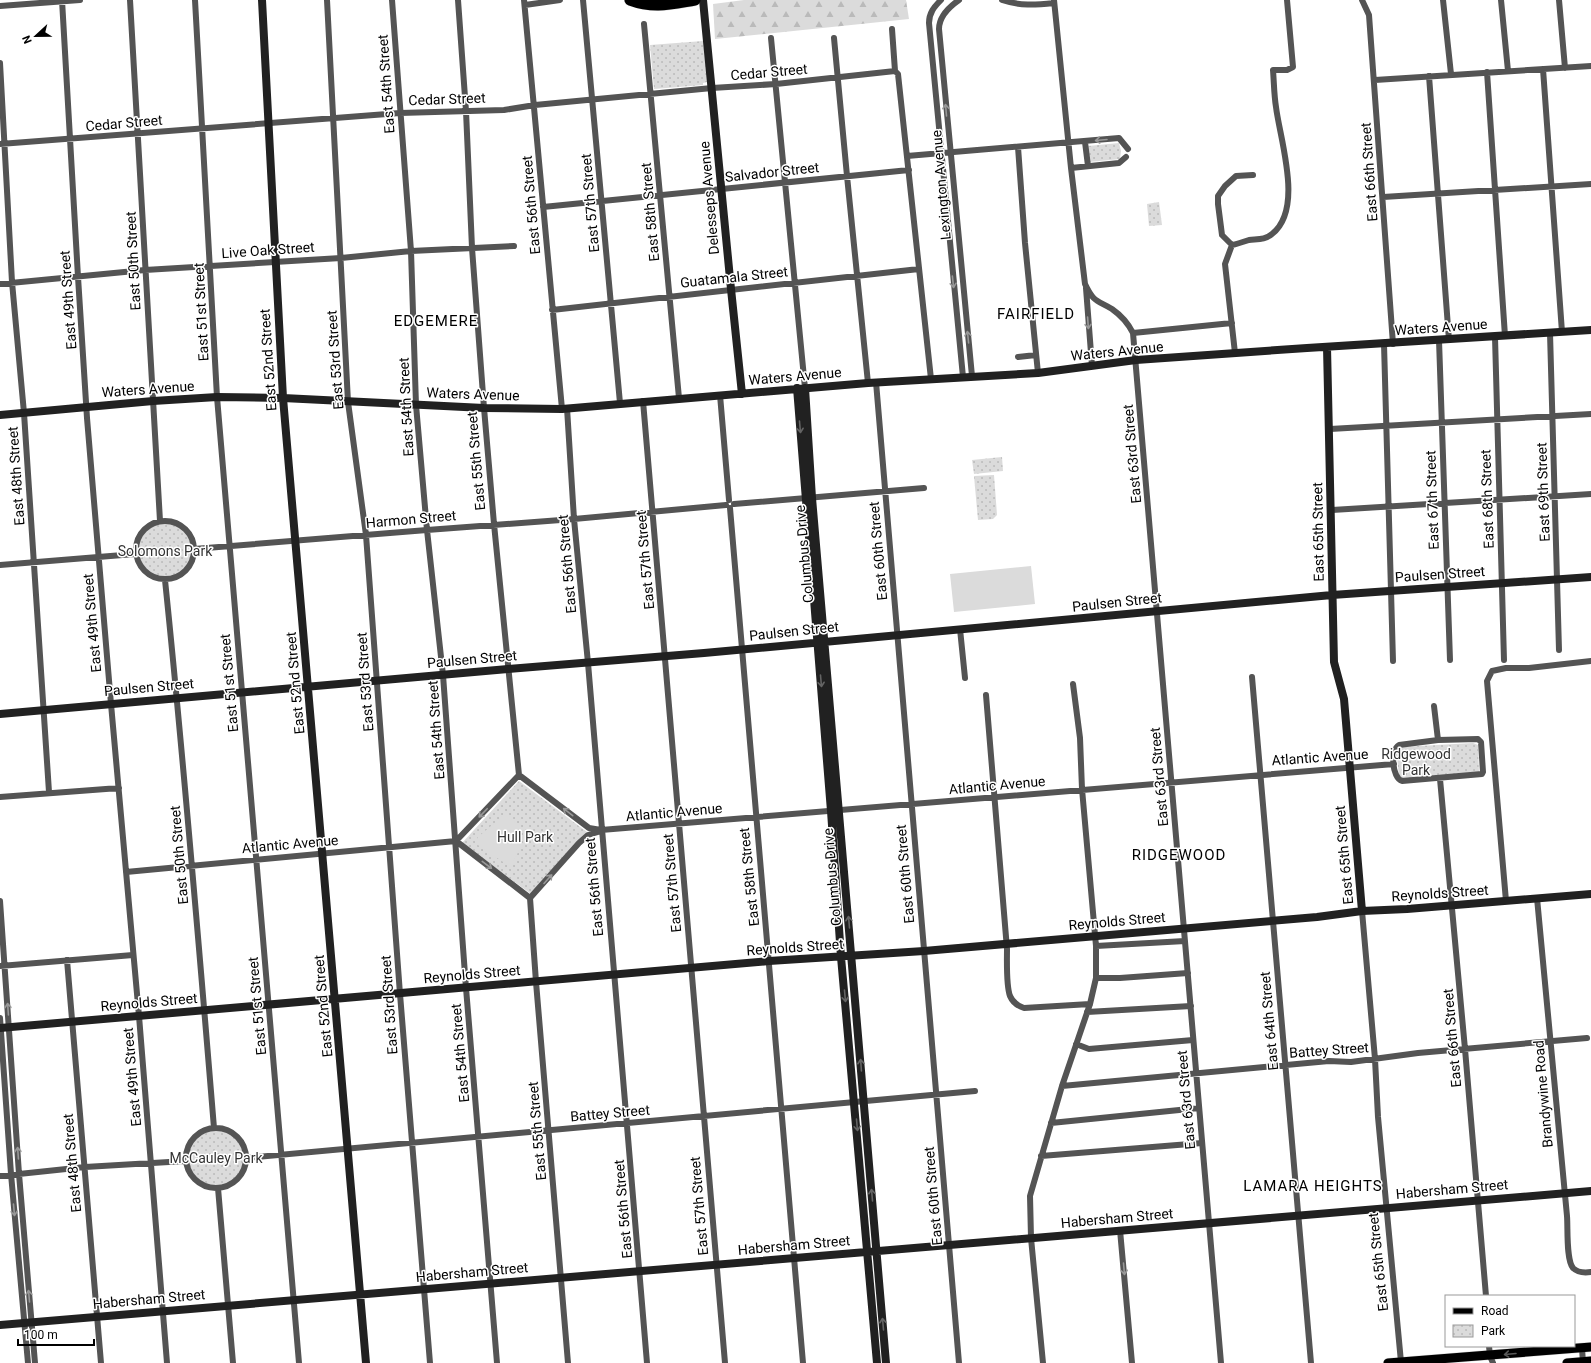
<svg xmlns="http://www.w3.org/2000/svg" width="1591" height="1363" font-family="Roboto,sans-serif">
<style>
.forest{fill:url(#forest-firs)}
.park{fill:url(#park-dots)}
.garden{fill:#dbdbdb}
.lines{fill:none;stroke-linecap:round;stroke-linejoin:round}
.primary-casing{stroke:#dbdbdb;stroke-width:10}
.highway-casing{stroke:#dbdbdb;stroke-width:12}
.street{stroke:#545454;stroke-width:6}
.secondary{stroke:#212121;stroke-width:8}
.primary{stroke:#000;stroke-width:9}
.highway{stroke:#000;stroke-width:11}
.oneway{stroke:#989898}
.oneway2{stroke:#646464}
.oneway3{stroke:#595959}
.labels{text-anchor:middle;stroke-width:3;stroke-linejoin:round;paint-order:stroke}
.street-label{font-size:14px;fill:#000;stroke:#fff}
.park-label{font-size:14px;fill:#323232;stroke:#fff}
.neighbourhood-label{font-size:15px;letter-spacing:1px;fill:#000;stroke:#fff}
</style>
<defs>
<pattern id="forest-firs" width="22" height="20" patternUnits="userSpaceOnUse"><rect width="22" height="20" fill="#dbdbdb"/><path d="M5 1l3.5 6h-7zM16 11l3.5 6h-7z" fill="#bababa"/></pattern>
<pattern id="park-dots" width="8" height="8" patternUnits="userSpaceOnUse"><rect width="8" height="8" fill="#dbdbdb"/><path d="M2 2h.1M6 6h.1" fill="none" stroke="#bababa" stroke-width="1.8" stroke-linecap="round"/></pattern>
</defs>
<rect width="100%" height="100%" fill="#fff"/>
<path class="forest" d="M744,0H906L909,19L715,39L713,4Z"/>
<path class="park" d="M703,41L708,80L707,82L703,83V85L654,89L650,45Z
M1119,143L1121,151L1120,159L1089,162L1088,146Z
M1159,202L1162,225L1149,226L1147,204Z
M1002,457L1003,471L974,474L972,460Z
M994,475L997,515L993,519L978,520L974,476Z
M136 550a29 29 0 1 1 58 0a29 29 0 1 1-58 0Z
M1473,743L1478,745L1479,772L1403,779L1399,777L1397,755L1398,749L1401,747Z
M519,781L587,832L531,894L462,843Z
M186 1158a30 30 0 1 1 60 0a30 30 0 1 1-60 0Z"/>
<path class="garden" d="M1031,566L1035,604L954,612L950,574Z
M505,814C524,823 524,853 509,866L478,845L476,841L478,837Z"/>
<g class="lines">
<defs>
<path id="primary" d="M1388,1363L1591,1347
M1567,1363L1591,1361"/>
<path id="highway" d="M630,0C654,9 671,4 695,0"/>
</defs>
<use href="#primary" class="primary-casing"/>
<use href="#highway" class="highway-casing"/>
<path class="street" d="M62,0L78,277L87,418L111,704L139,1016L167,1363
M130,0L160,521
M195,0L217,397L299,1363
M327,0L348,402L366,535L400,994L430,1363
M392,0L411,251L416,405L427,530L443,675L466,988L497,1363
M458,0L466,111L472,248L484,408L494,524L519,775
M524,0L562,409
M583,0L620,403
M941,0C934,7 929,13 929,23L963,377
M959,0C949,7 939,16 939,29L972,376
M1002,0C1020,6 1035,5 1054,3
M1054,0L1071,168L1085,284C1094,303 1097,300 1112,309C1122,316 1128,323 1133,333L1221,1363
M1362,0L1369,15L1393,344
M1443,0L1451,74
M1501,0L1508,71
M1559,0L1565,68
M525,5L560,0
M0,6L80,0
M644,24L679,398
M892,29L895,71
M771,38L805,388
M834,38L847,176L868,383
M0,63L12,282L24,413L49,792
M1543,69L1562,332
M1487,72L1505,336
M1429,76L1449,340
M1375,80L1591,66
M1085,142L1088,166
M0,144L400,113L504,110L535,105L712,88L776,84L895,71L898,74L931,379
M1018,147L1025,243L1038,373
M907,156L1119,138L1128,149
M1071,168L1119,163L1126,157
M1383,197L1591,184
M543,207L909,170
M1232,245C1237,244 1243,242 1249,240C1258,239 1265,240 1272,234C1304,209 1280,140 1276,107C1274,95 1274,82 1273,70H1287L1293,67L1287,0
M0,284L145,270L341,258L411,251L514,246
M1086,288L1092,366
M552,310L919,269
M1133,333L1232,323
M1550,333L1559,650
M1495,337L1504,660
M1439,340L1450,660
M1384,344L1393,661
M1235,353L1225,264L1232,245L1222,235L1218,204V196L1225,186L1236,176L1253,175
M1018,357L1036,355
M876,382L959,1363
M720,395L729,500
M643,401L725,1363
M567,408L574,519L588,663L647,1363
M1330,429L1591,414
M734,504L924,488
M730,508L803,1363
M1332,510L1591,494
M136 550a29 29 0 1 1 58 0a29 29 0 1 1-58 0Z
M194,549L427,530L574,519L726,505
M0,565L135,554
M165,580C184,763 199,945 214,1128
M960,629L965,678
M1252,677L1311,1363
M986,695L1007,949C1007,961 1006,985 1010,996C1013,1003 1018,1006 1024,1008L1090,1004
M1434,706L1438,740
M1478,739L1481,742L1483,772L1482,774L1402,781C1392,778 1390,750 1399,745L1438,740Z
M519,775L589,828L601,830L1394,764
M1440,779L1465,1049L1486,1296
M0,797L119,788
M456,841L530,898
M126,872L456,841L519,775
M530,898L536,982L568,1363
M530,898L579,843L588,835L598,832
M1537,898L1567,1216C1568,1228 1566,1260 1573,1268C1578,1273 1584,1273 1591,1272
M0,901L19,1174L35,1363
M1506,901L1487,681L1492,671L1506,668H1529L1591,661
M1362,911L1375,1059L1378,1117L1401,1362
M1096,946L1185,941
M67,960L101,1363
M0,966L133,955
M1096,978H1120L1188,973
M1087,1012L1191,1006
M0,1018L11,1174L28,1363
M1076,1044L1089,1049L1193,1040
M1062,1086L1329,1061L1351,1062L1418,1053L1587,1038
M1051,1123L1199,1108
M186 1158a30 30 0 1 1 60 0a30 30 0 1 1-60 0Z
M1041,1156L1202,1143
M246,1158L975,1091
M0,1176L85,1167L186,1161
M218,1188L233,1363
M1120,1230L1132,1363
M1489,1346L1490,1356L1493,1363
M1582,1348L1583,1363
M1043,1363L1031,1238L1030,1196L1062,1086L1090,1004L1096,978V946L1082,789L1080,738L1073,684"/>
<path class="secondary" d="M262,0L283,398L366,1363
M703,0L731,289L742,394
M1327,347L1334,662L1344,699L1362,911
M797,388L831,811L841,957L877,1363
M805,388L812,498L886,1363
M0,415L153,401L217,397L283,398L484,408L562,409L868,383L1038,373L1136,360L1307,348L1591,330
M0,714L508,669L704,653L1332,595L1591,577
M0,1028L769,961L924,951L1317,917L1362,911L1407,909L1591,894
M0,1325L1591,1191"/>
<use href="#primary" class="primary"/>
<use href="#highway" class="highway"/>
</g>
<defs><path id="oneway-shaft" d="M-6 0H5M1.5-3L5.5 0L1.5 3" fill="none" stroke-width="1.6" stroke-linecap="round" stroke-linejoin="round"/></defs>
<g class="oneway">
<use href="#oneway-shaft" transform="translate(946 110) rotate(-95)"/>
<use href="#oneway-shaft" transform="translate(1101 140) rotate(175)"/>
<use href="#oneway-shaft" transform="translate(953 282) rotate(84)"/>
<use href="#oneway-shaft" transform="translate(1088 323) rotate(86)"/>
<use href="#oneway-shaft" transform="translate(968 337) rotate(-96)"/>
<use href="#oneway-shaft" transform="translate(568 812) rotate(-142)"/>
<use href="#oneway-shaft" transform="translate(483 813) rotate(134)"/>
<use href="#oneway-shaft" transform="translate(487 865) rotate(37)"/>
<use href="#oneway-shaft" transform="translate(548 879) rotate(-48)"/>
<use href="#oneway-shaft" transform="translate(8 1009) rotate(-94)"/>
<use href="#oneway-shaft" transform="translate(18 1153) rotate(-94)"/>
<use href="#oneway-shaft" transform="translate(14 1210) rotate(85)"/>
<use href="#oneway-shaft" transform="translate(1124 1269) rotate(85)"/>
<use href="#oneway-shaft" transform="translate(29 1296) rotate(-95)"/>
</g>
<g class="oneway2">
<use href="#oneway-shaft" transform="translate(800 427) rotate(85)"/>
<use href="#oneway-shaft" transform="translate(821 681) rotate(85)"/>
<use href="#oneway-shaft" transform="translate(849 922) rotate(-95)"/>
<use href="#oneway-shaft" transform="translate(845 996) rotate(85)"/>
<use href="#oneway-shaft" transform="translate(861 1065) rotate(-94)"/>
<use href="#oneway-shaft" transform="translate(857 1125) rotate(85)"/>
<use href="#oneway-shaft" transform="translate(872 1195) rotate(-95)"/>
<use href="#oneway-shaft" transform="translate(883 1324) rotate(-95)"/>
</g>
<use class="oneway3" href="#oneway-shaft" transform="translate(1510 1354) rotate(175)"/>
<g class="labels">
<g class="street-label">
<text transform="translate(769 72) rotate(-5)" y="5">Cedar Street</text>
<text transform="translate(386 84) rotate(-94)" y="5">East 54th Street</text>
<text transform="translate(447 99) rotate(-2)" y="5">Cedar Street</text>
<text transform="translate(124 123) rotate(-5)" y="5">Cedar Street</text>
<text transform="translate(772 172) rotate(-6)" y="5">Salvador Street</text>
<text transform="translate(1369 172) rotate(-94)" y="5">East 66th Street</text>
<text transform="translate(941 185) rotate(-95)" y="5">Lexington Avenue</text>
<text transform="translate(709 198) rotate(-95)" y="5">Delesseps Avenue</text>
<text transform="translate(590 203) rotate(-95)" y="5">East 57th Street</text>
<text transform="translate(531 205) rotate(-95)" y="5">East 56th Street</text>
<text transform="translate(650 212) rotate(-95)" y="5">East 58th Street</text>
<text transform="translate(268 250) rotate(-4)" y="5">Live Oak Street</text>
<text transform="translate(133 261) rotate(-93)" y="5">East 50th Street</text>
<text transform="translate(734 277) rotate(-6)" y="5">Guatamala Street</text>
<text transform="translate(68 300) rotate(-94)" y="5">East 49th Street</text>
<text transform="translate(201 312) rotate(-93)" y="5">East 51st Street</text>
<text transform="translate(1441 327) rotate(-4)" y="5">Waters Avenue</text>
<text transform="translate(1117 351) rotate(-6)" y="5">Waters Avenue</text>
<text transform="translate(268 360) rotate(-94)" y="5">East 52nd Street</text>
<text transform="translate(335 360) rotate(-94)" y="5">East 53rd Street</text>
<text transform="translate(795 376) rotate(-5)" y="5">Waters Avenue</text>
<text transform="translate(148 389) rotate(-4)" y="5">Waters Avenue</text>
<text transform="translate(473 394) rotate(2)" y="5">Waters Avenue</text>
<text transform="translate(406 407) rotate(-93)" y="5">East 54th Street</text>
<text transform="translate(1132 454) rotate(-95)" y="5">East 63rd Street</text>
<text transform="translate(476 461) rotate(-95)" y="5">East 55th Street</text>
<text transform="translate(16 476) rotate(-94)" y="5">East 48th Street</text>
<text transform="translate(1543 492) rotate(-92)" y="5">East 69th Street</text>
<text transform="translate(1487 499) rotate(-92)" y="5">East 68th Street</text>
<text transform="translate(1432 500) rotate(-92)" y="5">East 67th Street</text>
<text transform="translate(411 519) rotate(-5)" y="5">Harmon Street</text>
<text transform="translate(1318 532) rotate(-91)" y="5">East 65th Street</text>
<text transform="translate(878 551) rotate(-95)" y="5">East 60th Street</text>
<text transform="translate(804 554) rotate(-95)" y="5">Columbus Drive</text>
<text transform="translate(645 560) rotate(-95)" y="5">East 57th Street</text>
<text transform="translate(567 564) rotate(-95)" y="5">East 56th Street</text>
<text transform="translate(1440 574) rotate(-4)" y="5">Paulsen Street</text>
<text transform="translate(1117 602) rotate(-6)" y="5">Paulsen Street</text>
<text transform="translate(92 623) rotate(-95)" y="5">East 49th Street</text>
<text transform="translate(794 631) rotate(-6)" y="5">Paulsen Street</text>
<text transform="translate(472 659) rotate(-5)" y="5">Paulsen Street</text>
<text transform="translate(365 682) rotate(-94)" y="5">East 53rd Street</text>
<text transform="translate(229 683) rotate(-95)" y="5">East 51st Street</text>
<text transform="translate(295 683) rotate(-95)" y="5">East 52nd Street</text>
<text transform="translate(149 687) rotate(-5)" y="5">Paulsen Street</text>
<text transform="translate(436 730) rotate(-94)" y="5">East 54th Street</text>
<text transform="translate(1320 757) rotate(-4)" y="5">Atlantic Avenue</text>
<text transform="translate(1159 777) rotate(-95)" y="5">East 63rd Street</text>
<text transform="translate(997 785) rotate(-5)" y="5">Atlantic Avenue</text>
<text transform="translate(674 812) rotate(-5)" y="5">Atlantic Avenue</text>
<text transform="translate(290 844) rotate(-5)" y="5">Atlantic Avenue</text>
<text transform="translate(179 855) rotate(-95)" y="5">East 50th Street</text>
<text transform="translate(1344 855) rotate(-95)" y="5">East 65th Street</text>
<text transform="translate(905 874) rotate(-95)" y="5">East 60th Street</text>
<text transform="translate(749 877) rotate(-96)" y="5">East 58th Street</text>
<text transform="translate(832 877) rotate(-95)" y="5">Columbus Drive</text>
<text transform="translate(672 883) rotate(-95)" y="5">East 57th Street</text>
<text transform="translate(594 887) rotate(-95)" y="5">East 56th Street</text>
<text transform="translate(1440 893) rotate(-4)" y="5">Reynolds Street</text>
<text transform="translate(1117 921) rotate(-5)" y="5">Reynolds Street</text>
<text transform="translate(795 947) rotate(-4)" y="5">Reynolds Street</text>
<text transform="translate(472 974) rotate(-5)" y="5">Reynolds Street</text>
<text transform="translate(149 1002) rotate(-5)" y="5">Reynolds Street</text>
<text transform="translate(389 1005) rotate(-94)" y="5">East 53rd Street</text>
<text transform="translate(257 1006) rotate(-95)" y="5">East 51st Street</text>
<text transform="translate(323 1006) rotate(-95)" y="5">East 52nd Street</text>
<text transform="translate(1269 1021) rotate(-95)" y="5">East 64th Street</text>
<text transform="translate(1452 1038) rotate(-95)" y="5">East 66th Street</text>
<text transform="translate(1329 1050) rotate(-4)" y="5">Battey Street</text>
<text transform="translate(460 1053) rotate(-95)" y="5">East 54th Street</text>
<text transform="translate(132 1077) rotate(-95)" y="5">East 49th Street</text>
<text transform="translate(1543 1094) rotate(-95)" y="5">Brandywine Road</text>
<text transform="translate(1186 1100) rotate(-95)" y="5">East 63rd Street</text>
<text transform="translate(610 1113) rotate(-5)" y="5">Battey Street</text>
<text transform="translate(537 1131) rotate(-95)" y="5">East 55th Street</text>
<text transform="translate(72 1163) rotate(-95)" y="5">East 48th Street</text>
<text transform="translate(1452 1189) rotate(-5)" y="5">Habersham Street</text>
<text transform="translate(933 1196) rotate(-95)" y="5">East 60th Street</text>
<text transform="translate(699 1206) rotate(-95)" y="5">East 57th Street</text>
<text transform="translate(623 1209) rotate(-95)" y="5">East 56th Street</text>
<text transform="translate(1117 1218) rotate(-5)" y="5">Habersham Street</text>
<text transform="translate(794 1245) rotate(-5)" y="5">Habersham Street</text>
<text transform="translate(1378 1262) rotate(-96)" y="5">East 65th Street</text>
<text transform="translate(472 1272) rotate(-5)" y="5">Habersham Street</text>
<text transform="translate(149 1299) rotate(-5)" y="5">Habersham Street</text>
</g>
<g class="park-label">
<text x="165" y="556">Solomons Park</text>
<text x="1416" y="759">Ridgewood<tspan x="1416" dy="16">Park</tspan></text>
<text x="525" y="842">Hull Park</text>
<text x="216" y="1163">McCauley Park</text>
</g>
<g class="neighbourhood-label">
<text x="1036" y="319">FAIRFIELD</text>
<text x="436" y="326">EDGEMERE</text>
<text x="1179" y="860">RIDGEWOOD</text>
<text x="1313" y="1191">LAMARA HEIGHTS</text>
</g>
</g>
<rect x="1445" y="1295" width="130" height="52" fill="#ffffff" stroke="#999999"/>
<rect x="1453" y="1308" width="20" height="6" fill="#000000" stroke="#999999"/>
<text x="1481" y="1315" font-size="12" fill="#000000">Road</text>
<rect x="1453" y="1325" width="20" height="12" fill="url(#park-dots)" stroke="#999999"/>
<text x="1481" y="1335" font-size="12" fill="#000000">Park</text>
<g transform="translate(36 36) rotate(248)" stroke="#ffffff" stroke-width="3" paint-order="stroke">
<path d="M0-3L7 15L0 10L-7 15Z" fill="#000000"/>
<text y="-6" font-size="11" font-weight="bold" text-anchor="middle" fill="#000000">N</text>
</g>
<path d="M18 1339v6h76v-6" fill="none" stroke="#000000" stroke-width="2"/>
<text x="24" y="1339" font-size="12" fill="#000000" stroke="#ffffff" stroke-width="3" paint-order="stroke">100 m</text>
</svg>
